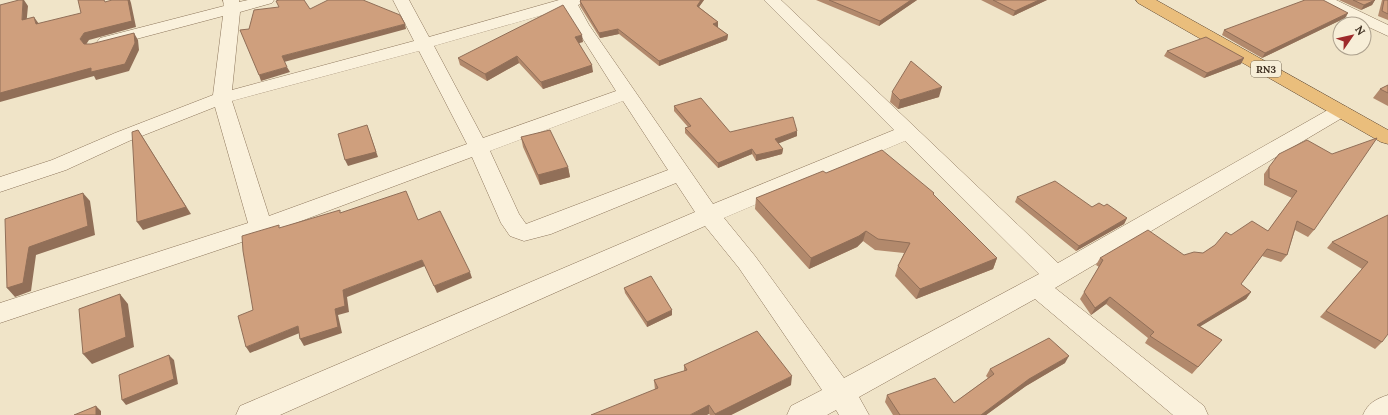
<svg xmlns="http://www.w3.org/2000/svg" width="1388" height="415" font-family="Lora,serif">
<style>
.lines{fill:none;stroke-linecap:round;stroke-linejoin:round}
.minor-casing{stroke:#8d765c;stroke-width:1}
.trunk-casing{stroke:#5b4430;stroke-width:1}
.minor{fill:#faf1dc;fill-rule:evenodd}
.trunk{fill:#eabe7c;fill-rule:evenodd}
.wall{fill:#b2896c}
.shaded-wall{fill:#916f58}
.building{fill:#cf9f7d;stroke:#916f58}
.labels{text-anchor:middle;stroke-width:3.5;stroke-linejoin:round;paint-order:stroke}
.shield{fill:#f7eed8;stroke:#756857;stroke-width:1}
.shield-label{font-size:10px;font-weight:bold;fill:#3d2e20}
</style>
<rect width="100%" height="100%" fill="#f0e4c8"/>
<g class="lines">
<defs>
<path id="minor" d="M223,0H239V2L248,0H274L272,3L240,12L232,90L414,41L393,0H409L429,37L559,0H585L583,3L578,5L589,25L713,204L894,130L764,0H781L1058,263L1333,107L1340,105L1347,107L1350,111L1347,115L1055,288L1204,406L1208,415H1173L1035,299L859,397L869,415H839L836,410L827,415H787L791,406L822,390L739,268L705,226L280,415H236L240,406L695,212L676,183L551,234L524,241L510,236L501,223L472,157L269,233L0,323V303L248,223L215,107L129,141L66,170L0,192V177L52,160L115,133L213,95L223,16L106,47L100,46L97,42L100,38L224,6ZM564,9L616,91L483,138L434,46ZM419,51L467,144L269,216L232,101ZM623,101L668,170L526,224L519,214L490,151ZM905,141L1039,274L844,378L755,256L724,218Z
M1315,0H1336L1388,25V36L1317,3Z
M1388,395V415H1363C1368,403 1376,399 1388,395Z"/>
<path id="trunk" d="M1136,0H1156L1388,130V144L1381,142L1138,3Z"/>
</defs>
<use href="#minor" class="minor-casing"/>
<use href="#trunk" class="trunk-casing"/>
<use href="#minor" class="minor"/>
<use href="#trunk" class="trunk"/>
</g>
<path class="wall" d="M581,0H704L699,7L718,22V27H717L728,35L727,40L659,66L619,34L600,38L580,6V1Z
M816,0H917L879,26Z
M981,0H1047L1013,16Z
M1339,0H1375L1372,5L1361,10Z
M1382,0H1388V20L1378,16Z
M1348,13L1345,18L1262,58L1222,35L1224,30Z
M583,42L579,43L593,72L543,89L519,63L487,81L460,65L458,58Z
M1167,51L1241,64L1204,78L1164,56Z
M1388,85V106L1373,98L1380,89Z
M892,92L939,97L898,109L890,102Z
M674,106L730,132L797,136L778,143L783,149L782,154L756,161L752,154L718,168L685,133V128L688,127L674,111Z
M521,137L568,167L570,177L540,185L523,147Z
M1307,140L1314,230L1308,237L1295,230L1287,255L1281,262L1262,256L1241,284L1251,292L1246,299L1200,326L1222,340L1192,374L1145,343L1148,338L1106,304L1091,315L1080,299L1099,267L1096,265L1100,258L1184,255L1203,253L1231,235L1268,231L1292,198L1264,185V174L1269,167Z
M826,173L934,193L933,195L997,258L993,269L916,299L895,276L898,266L904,253L875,250L863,241L857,247L809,269L755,209L756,198Z
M1017,197L1092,207L1104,206L1127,218L1124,224L1076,251L1015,202Z
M1388,215L1382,342L1375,349L1320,317L1362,269L1327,248L1332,242Z
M624,288L672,315L647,327L625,293Z
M1065,363L1026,386L986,415H893L885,402L887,395L954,403L988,378L986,376L990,369Z
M684,365L791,385L731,415H710L709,414L655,390L654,380L684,371Z"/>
<path class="shaded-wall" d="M23,0H24L28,6L26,27L22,20Z
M128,0H130L131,3L136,27L89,40L85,46L80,39L84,33Z
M701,0H704L696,11L697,6Z
M911,0H917L879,26L880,21Z
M1039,0H1047L1013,16L1015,11Z
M1375,0L1372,5L1361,10L1364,5Z
M1348,13L1345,18L1262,58L1265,53Z
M34,17L39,24H36Z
M718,22V27L713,29V24Z
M405,24L406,29L284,62L282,56Z
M618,29L619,34L600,38L599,33Z
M134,33L138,40L139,50L129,71L96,80L94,76L0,102V93Z
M582,35L583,42L576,44L575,37Z
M728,35L727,40L659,66V61Z
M517,56L519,63L487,81L485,74Z
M1244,58L1241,64L1204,78L1207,73Z
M592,65L593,72L543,89L541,82Z
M287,67L290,72L261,81L259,75Z
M942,87L939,97L898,109L900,100Z
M138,130L191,214L143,230L137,222Z
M369,131L378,157L348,166L345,160Z
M797,131V136L775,145V139Z
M752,149V154L718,168V163Z
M783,149L782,154L756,161V155Z
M568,167L570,177L540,185L538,175Z
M83,193L90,201L95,235L36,255L31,291L15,297L7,288L29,247Z
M1127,218L1124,224L1076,251L1079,246Z
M866,231L863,241L857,247L809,269L811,258Z
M997,258L993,269L916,299L920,289Z
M422,260L425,266L347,297L349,312L338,315L342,333L304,346L300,339L335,309L343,290Z
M470,272L472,278L437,293L434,286Z
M1251,292L1246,299L1191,332L1197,325Z
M120,294L128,304L134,347L92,364L83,354Z
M1110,297L1106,304L1091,315L1095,308Z
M672,310V315L647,327V322Z
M298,326L302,332L250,353L246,347Z
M169,355L174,360L178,384L126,405L122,400Z
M1069,356L1065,363L1026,386L986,415H981L1029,379Z
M792,376L791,385L731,415H715V414Z
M709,405V414L707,415H690Z
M96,406L101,411V415H96Z"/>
<path class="building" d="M19,0H23L22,20L34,17L36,24L81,13L78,0H104L105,2L112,0H128L132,21L84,33L80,39L84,44H91L134,33L135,43L125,64L91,72V68L0,93V5Z
M279,0H304L310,9L328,0H363L400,15L405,24L282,56L287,67L259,75L240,30L249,29L254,10L279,7L276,1Z
M581,0H701L697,6L718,22L713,24L728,35L659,61L618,29L599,33L580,1Z
M829,0H911L880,21Z
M993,0H1039L1015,11Z
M1305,0H1323L1348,13L1265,53L1224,30Z
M1353,0H1375L1364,5Z
M1384,0H1388V14L1382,11Z
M563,5L582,35L575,37L592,65L541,82L517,56L485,74L458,58Z
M1206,37L1244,58L1207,73L1167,51Z
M911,61L942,87L900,100L892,92Z
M1388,85V93L1380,89Z
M701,98L730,132L793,117L797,131L775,139L783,149L756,155L752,149L718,163L685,128L691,126L674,106Z
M367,125L376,152L345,160L338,134Z
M138,130L186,207L137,222L132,132Z
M550,130L568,167L538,175L521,137Z
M1377,138L1314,230L1297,221L1287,255L1267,249L1241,284L1251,292L1197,325L1222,340L1198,367L1150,336L1154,332L1110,297L1095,308L1084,292L1103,260L1100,258L1148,230L1184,255L1194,252L1203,253L1215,245L1226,232L1231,235L1252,221L1268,231L1297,191L1269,178V167L1279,154L1307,140L1332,154Z
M882,150L934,193L933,194L997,258L920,289L898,266L910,243L878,239L866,231L859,236L811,258L756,198L823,171L826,173Z
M1055,181L1092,207L1099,203L1104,206L1107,204L1127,218L1079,246L1017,197Z
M406,191L418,220L440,211L470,272L434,286L422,260L343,290L345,306L335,309L338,327L300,339L298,326L246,347L238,316L253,310L243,251L242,236L279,225V228L340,210V213Z
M83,193L88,226L29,247L23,283L7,288L5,219Z
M1388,215V334L1382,342L1326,311L1368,262L1332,242Z
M651,276L672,310L647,322L624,288Z
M120,294L126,337L83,354L79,309Z
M757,331L792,376L715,414L709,405L690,415H591L658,388L654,380L687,370L684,365Z
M1049,338L1069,356L1029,379L981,415H900L887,395L935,378L954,403L994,374L990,369Z
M169,355L174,379L122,400L119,375Z
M96,406V415H74Z"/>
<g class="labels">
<rect class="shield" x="1251" y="61" width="30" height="16" rx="3"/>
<g class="shield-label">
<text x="1266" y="73">RN3</text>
</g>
</g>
<g transform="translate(1352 36) rotate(56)"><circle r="19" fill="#f7eed8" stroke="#ada18e"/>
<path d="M0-3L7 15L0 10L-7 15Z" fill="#9e2a2b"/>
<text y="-6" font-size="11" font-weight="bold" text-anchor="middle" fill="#3d2e20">N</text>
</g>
</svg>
